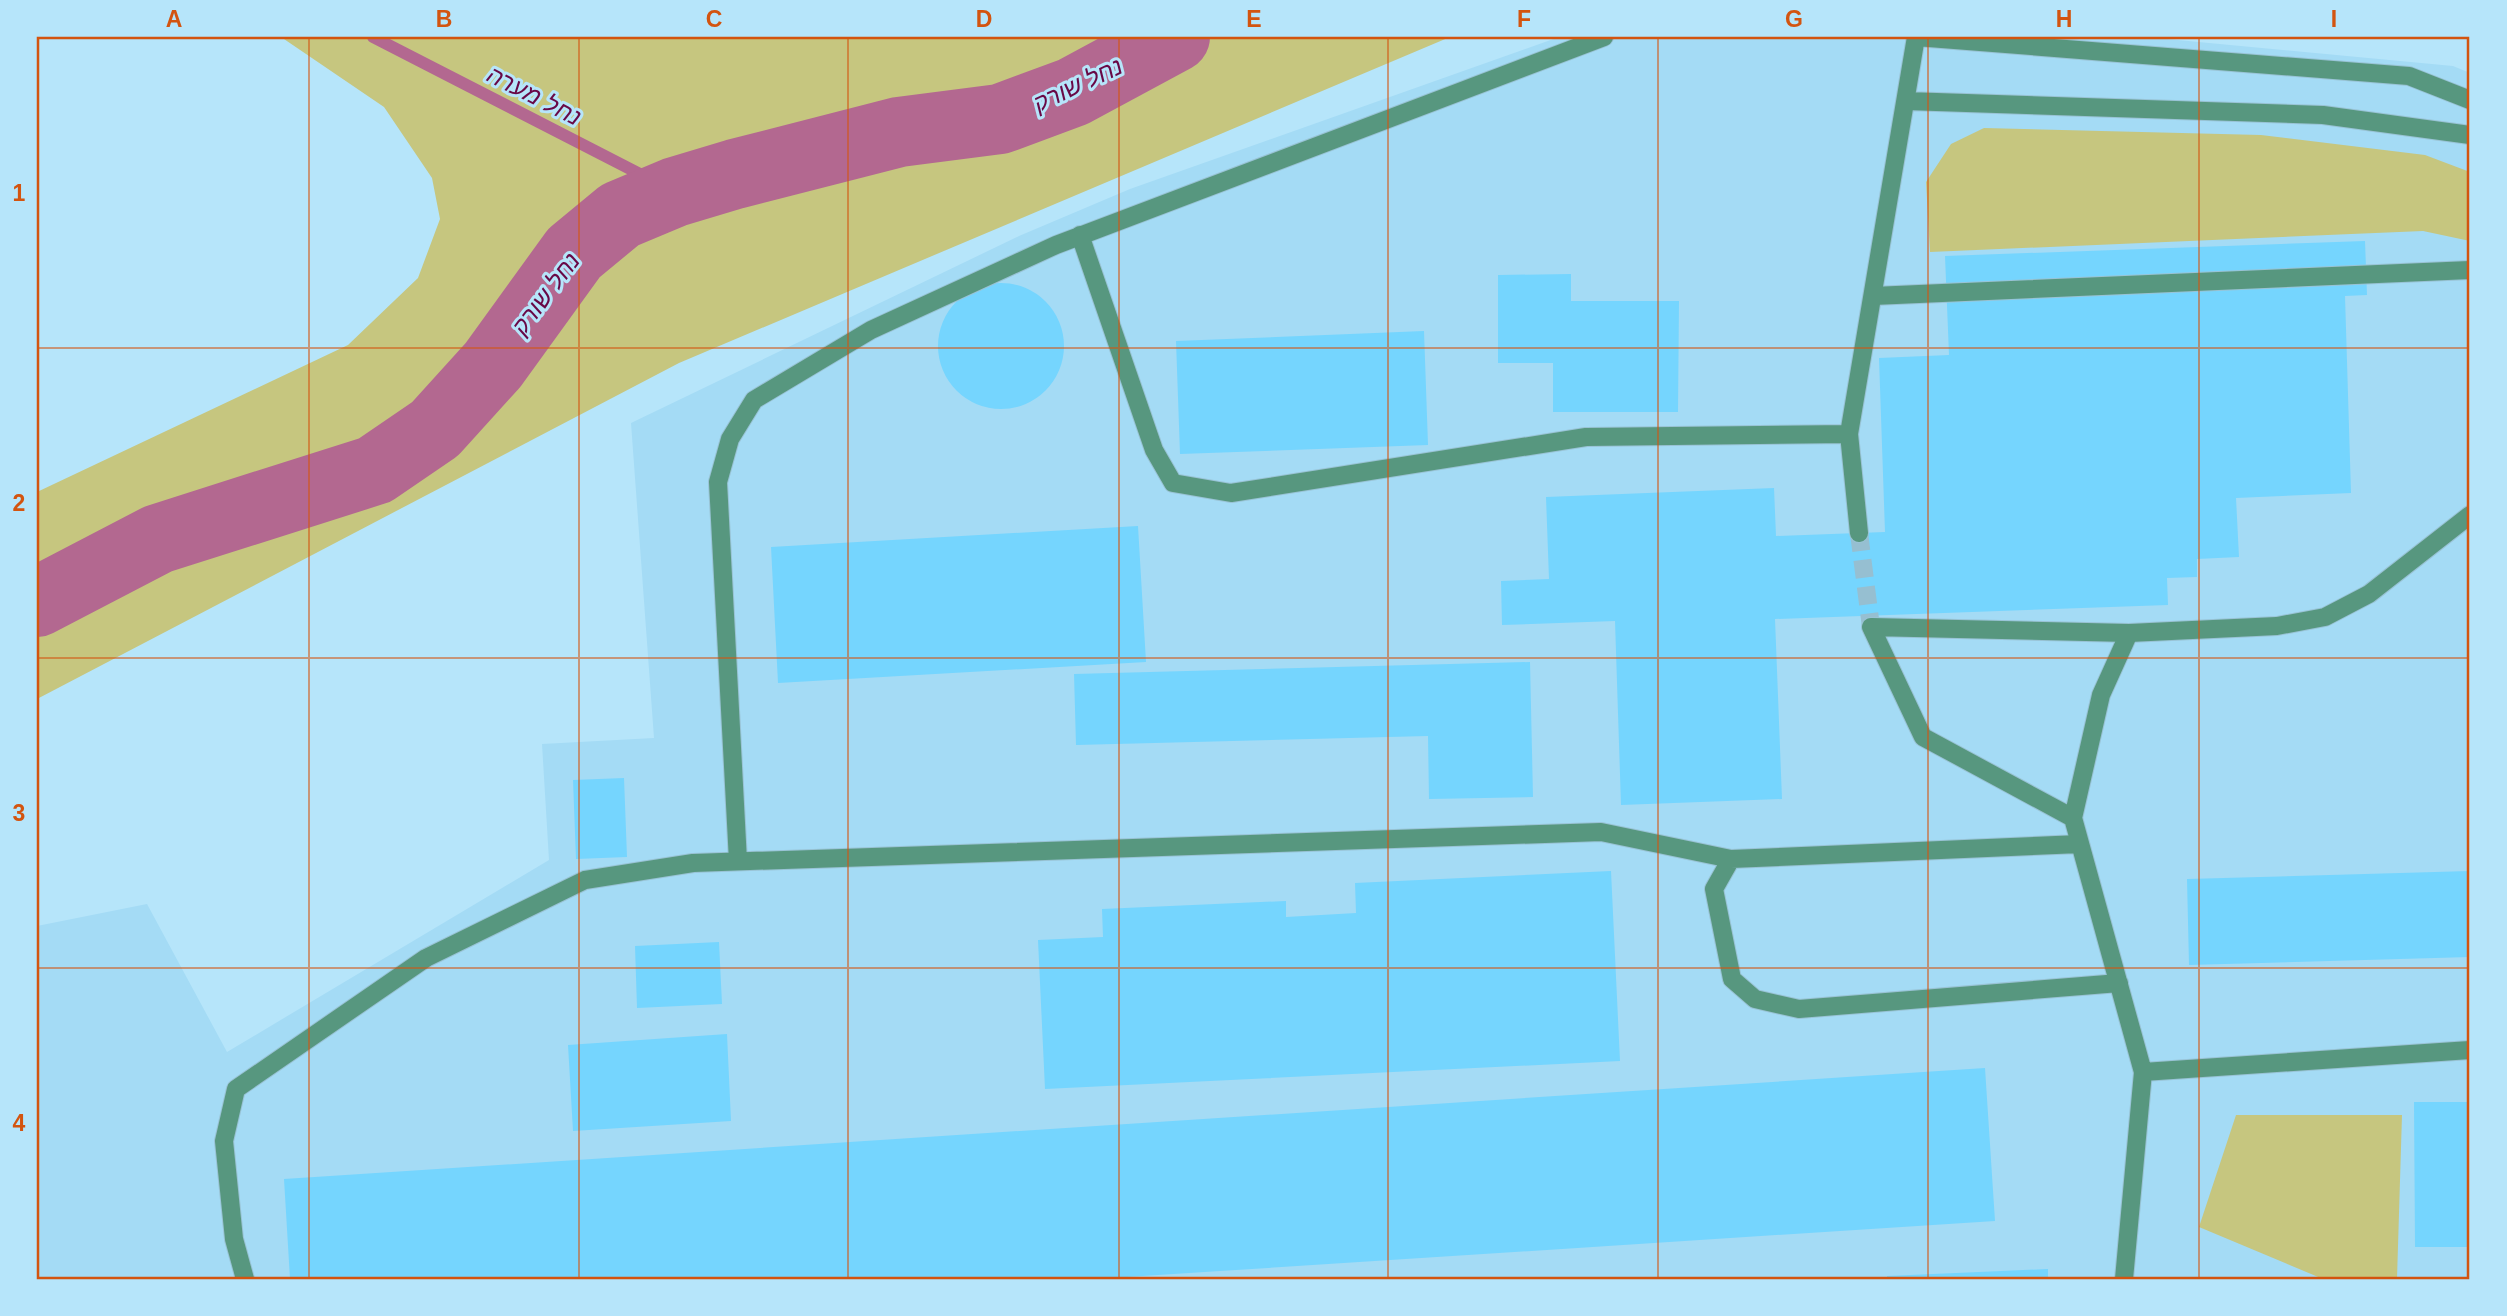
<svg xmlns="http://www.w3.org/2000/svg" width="2507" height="1316" font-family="Helvetica,'Noto Sans Hebrew',sans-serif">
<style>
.built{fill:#a4dbf5}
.green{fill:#c6c67f}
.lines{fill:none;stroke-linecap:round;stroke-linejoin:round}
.stream{stroke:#b36890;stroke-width:12}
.river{stroke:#b36890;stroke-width:70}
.building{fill:#75d5fe}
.minor-tunnel{stroke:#96bfd1;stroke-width:18;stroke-dasharray:18 9;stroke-linecap:butt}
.minor-casing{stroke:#99c3d5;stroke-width:20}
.minor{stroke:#57977f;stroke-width:18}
.grid{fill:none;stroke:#d3540f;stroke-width:2;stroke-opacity:0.55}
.labels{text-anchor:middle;stroke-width:6;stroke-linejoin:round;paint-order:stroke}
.water-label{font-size:24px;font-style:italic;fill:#680846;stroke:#b6e5fa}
.neatline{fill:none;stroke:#d3540f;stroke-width:2.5}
.grid-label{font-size:23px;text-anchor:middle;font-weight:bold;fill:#d3540f}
</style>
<rect width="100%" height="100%" fill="#b6e5fa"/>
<path class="built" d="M1559,37H2146L2453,66L2470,73V1279H37V926L147,904L227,1052L549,860L542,744L654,738L631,423L1019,236L1130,189Z"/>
<path class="green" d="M281,37H1450L679,363L37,699V492L348,345L418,278L440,219L432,178L384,107Z
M1984,128L2261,135L2425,155L2470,172V241L2423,231L1930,252L1926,182L1951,144Z
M2236,1115H2402L2397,1279H2323L2199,1227Z"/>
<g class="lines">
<path class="stream" d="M373,37L675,192"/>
<path class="river" d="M37,602L158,539L375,470L435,429L493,365L574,253L620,215L675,192L735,174L899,132L1000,119L1073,92L1175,37"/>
</g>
<path class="building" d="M2365,241L2367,295L2345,296L2351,493L2236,498L2239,557L2197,559V577L2167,578L2168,605L1775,619L1782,799L1621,805L1615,621L1502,625L1501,581L1549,579L1546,497L1774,488L1776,536L1885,532L1879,358L1949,355L1945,256Z
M1571,274V301H1679L1678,412H1553V363H1498V275Z
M938 346a63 63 0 1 1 126 0a63 63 0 1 1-126 0Z
M1424,331L1428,445L1180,454L1176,341Z
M1138,526L1146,662L778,683L771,547Z
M1530,662L1533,797L1429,799L1428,736L1076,745L1074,674Z
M624,778L627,857L576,859L573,780Z
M1611,871L1620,1061L1045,1089L1038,940L1103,937L1102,909L1286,901V917L1356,913L1355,883Z
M2470,871V957L2189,965L2187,879Z
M719,942L722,1004L637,1008L635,946Z
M727,1034L731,1121L573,1131L568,1045Z
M1985,1068L1995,1221L1096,1279H290L284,1179Z
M2414,1102H2470V1247H2415Z
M2048,1269V1279H1887V1276Z"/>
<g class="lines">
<path class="minor-tunnel" d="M1859,533L1871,627"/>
<defs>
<path id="minor" d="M1916,37L2409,76L2470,100
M1906,101L2323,115L2470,135
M1080,235L1154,450L1173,483L1231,493L1586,437L1849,434
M1873,296L2470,270
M1859,533L1849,434L1916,37
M2073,818L1923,737L1871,627L2129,633L2277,626L2325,617L2369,594L2470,515
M2080,844L1731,859L1714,889L1732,979L1755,999L1799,1009L2119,983
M738,861L718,482L730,439L754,400L871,330L1056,245L1604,37
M2143,1072L2470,1050
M245,1279L234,1239L224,1141L236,1089L426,958L585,880L693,863L1601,832L1731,859
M2124,1279L2143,1072L2073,818L2101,695L2129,633"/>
</defs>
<use href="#minor" class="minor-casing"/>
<use href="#minor" class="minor"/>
</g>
<path class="grid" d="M309,37V1279M579,37V1279M848,37V1279M1119,37V1279M1388,37V1279M1658,37V1279M1928,37V1279M2199,37V1279M37,348H2470M37,658H2470M37,968H2470"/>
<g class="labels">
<g class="water-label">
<text transform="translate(1078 85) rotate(-25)" y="8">נחל שורק</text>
<text transform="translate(534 96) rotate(27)" y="8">נחל מערה</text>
<text transform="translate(546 294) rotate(-53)" y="8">נחל שורק</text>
</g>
</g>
<rect width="2507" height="1316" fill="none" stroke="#b6e5fa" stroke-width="77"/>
<rect x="38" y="38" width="2430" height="1240" class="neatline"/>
<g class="grid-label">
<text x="174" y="27">A</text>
<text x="444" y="27">B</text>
<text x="714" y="27">C</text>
<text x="984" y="27">D</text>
<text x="1254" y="27">E</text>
<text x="1524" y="27">F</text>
<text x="1794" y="27">G</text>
<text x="2064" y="27">H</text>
<text x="2334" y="27">I</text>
<text x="19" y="201">1</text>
<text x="19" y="511">2</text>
<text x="19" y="821">3</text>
<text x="19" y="1131">4</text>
</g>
</svg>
